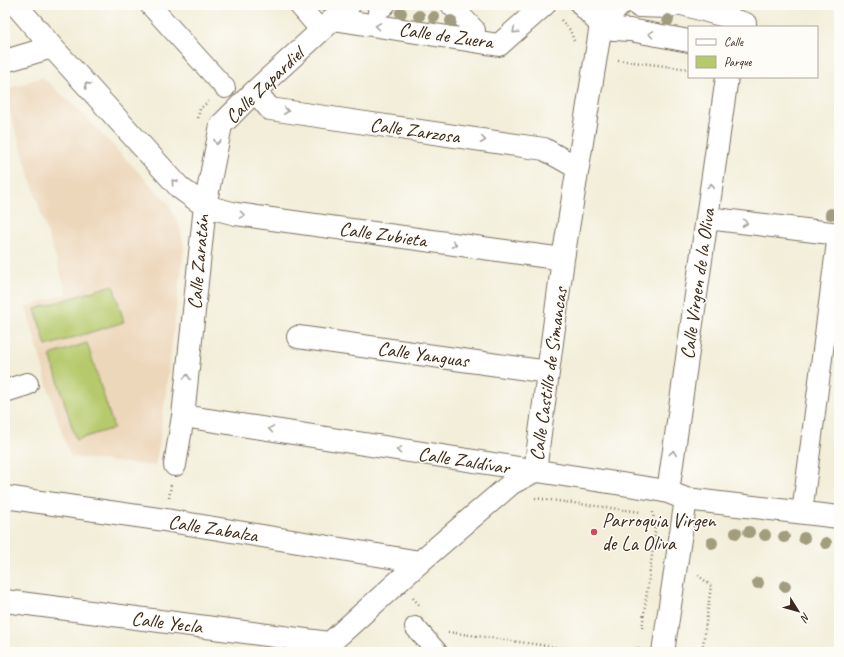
<svg xmlns="http://www.w3.org/2000/svg" width="844" height="657" font-family="Caveat,sans-serif">
<style>
.built{fill:#edd7bb}
.green{fill:#b6c96c;stroke:#787a45}
.lines{fill:none;stroke-linecap:round;stroke-linejoin:round}
.pedestrian-casing{stroke:#7b6f5f;stroke-width:22}
.minor-casing{stroke:#7b6f5f;stroke-width:24}
.path{stroke:#7b6f5f;stroke-width:2.5;stroke-dasharray:1 3;stroke-linecap:butt}
.pedestrian{stroke:#fff;stroke-width:20}
.minor{stroke:#fff;stroke-width:22}
.tree{fill:#a29d7f}
.oneway{stroke:#a79f9a}
.poi-dot{fill:#d1495b;stroke:#fdfcf7;stroke-width:1.5}
.labels{text-anchor:middle;stroke-width:3;stroke-linejoin:round;paint-order:stroke}
.street-label{font-size:20px;fill:#3b2a1e;stroke:#fdfcf7}
.poi-label{font-size:20px;fill:#3b2a1e;stroke:#fdfcf7;text-anchor:start}
</style>
<rect width="100%" height="100%" fill="#fdfcf7"/>
<filter id="ink" filterUnits="userSpaceOnUse"><feTurbulence type="fractalNoise" baseFrequency=".025" numOctaves="2"/><feDisplacementMap in="SourceGraphic" scale="8" xChannelSelector="R" yChannelSelector="G"/><feConvolveMatrix kernelMatrix="1 2 1 2 8 2 1 2 1" color-interpolation-filters="sRGB"/></filter>
<filter id="wash" filterUnits="userSpaceOnUse"><feTurbulence type="fractalNoise" baseFrequency=".012" numOctaves="4" result="noise"/><feDisplacementMap in="SourceGraphic" scale="16" xChannelSelector="R" yChannelSelector="G"/><feGaussianBlur stdDeviation="0.9" result="paint"/><feColorMatrix in="noise" values="0 0 0 0 0 0 0 0 0 0 0 0 0 0 0 0 0 1.4 0 .05"/><feComposite in="paint" operator="in"/></filter>
<g filter="url(#wash)">
<rect width="100%" height="100%" fill="#f2eed9"/>
<path class="built" d="M42,77L78,109L168,203L180,227L184,248L159,446L155,466L70,457L52,401L26,307L67,293L42,216L5,96V90Z"/>
<path class="green" d="M113,285L124,322L46,346L35,309Z
M87,343L114,428L76,440L50,355Z"/>
</g>
<g filter="url(#ink)">
<g class="lines">
<defs>
<path id="pedestrian" d="M150,5L225,88
M299,5L321,31
M451,5L475,30
M682,5L746,23
M638,7L669,8L676,5
M378,10L385,5
M802,513L838,234
M415,627L437,652"/>
<path id="minor" d="M16,5L52,47L180,188L205,206L236,214L563,259
M333,19L499,45L544,5
M601,25L620,5
M600,28L630,30L689,41
M5,61L52,47
M255,91L270,109L544,149L578,168
M707,218L839,234
M298,337L548,372
M5,391L27,384
M183,416L654,489L668,492L686,499L839,517
M175,465L183,416L205,206L221,125L255,91L349,5
M668,492L727,77
M5,497L165,520L420,562
M5,601L329,643
M320,652L420,562L512,483L535,471L563,259L601,25L582,5
M663,652L686,499"/>
</defs>
<use href="#pedestrian" class="pedestrian-casing"/>
<use href="#minor" class="minor-casing"/>
<path class="path" d="M758,6L767,5
M561,20L570,30L575,43
M618,60L689,69
M198,118L200,109L209,101
M169,498L171,485
M535,498L641,512
M698,575L711,586L702,652
M413,598L420,606
M642,628L655,534L653,512
M448,632L591,652
M638,652L639,646"/>
<use href="#pedestrian" class="pedestrian"/>
<use href="#minor" class="minor"/>
</g>
<g class="tree">
<circle cx="401" cy="13" r="6"/>
<circle cx="419" cy="16" r="6"/>
<circle cx="434" cy="17" r="6"/>
<circle cx="668" cy="20" r="6"/>
<circle cx="451" cy="21" r="6"/>
<circle cx="831" cy="214" r="6"/>
<circle cx="749" cy="532" r="6"/>
<circle cx="736" cy="533" r="6"/>
<circle cx="765" cy="535" r="6"/>
<circle cx="784" cy="537" r="6"/>
<circle cx="804" cy="538" r="6"/>
<circle cx="712" cy="543" r="6"/>
<circle cx="826" cy="543" r="6"/>
<circle cx="758" cy="583" r="6"/>
<circle cx="785" cy="586" r="6"/>
</g>
<defs><path id="oneway-chevron" d="M-2-3.5L2.5 0L-2 3.5" fill="none" stroke-width="1.6" stroke-linecap="round" stroke-linejoin="round"/></defs>
<g class="oneway">
<use href="#oneway-chevron" transform="translate(378 26) rotate(-171)"/>
<use href="#oneway-chevron" transform="translate(515 31) rotate(138)"/>
<use href="#oneway-chevron" transform="translate(651 34) rotate(-170)"/>
<use href="#oneway-chevron" transform="translate(87 85) rotate(-132)"/>
<use href="#oneway-chevron" transform="translate(286 111) rotate(8)"/>
<use href="#oneway-chevron" transform="translate(483 140) rotate(8)"/>
<use href="#oneway-chevron" transform="translate(217 142) rotate(101)"/>
<use href="#oneway-chevron" transform="translate(174 182) rotate(-132)"/>
<use href="#oneway-chevron" transform="translate(711 186) rotate(-82)"/>
<use href="#oneway-chevron" transform="translate(242 215) rotate(8)"/>
<use href="#oneway-chevron" transform="translate(745 223) rotate(7)"/>
<use href="#oneway-chevron" transform="translate(454 244) rotate(8)"/>
<use href="#oneway-chevron" transform="translate(187 377) rotate(-84)"/>
<use href="#oneway-chevron" transform="translate(271 429) rotate(-171)"/>
<use href="#oneway-chevron" transform="translate(399 450) rotate(-171)"/>
<use href="#oneway-chevron" transform="translate(673 453) rotate(-82)"/>
</g>
</g>
<circle class="poi-dot" cx="594" cy="532" r="4"/>
<g class="labels">
<g class="street-label">
<text transform="translate(446 35) rotate(8)" y="7">Calle de Zuera</text>
<text transform="translate(264 85) rotate(-44)" y="7">Calle Zapardiel</text>
<text transform="translate(415 130) rotate(8)" y="7">Calle Zarzosa</text>
<text transform="translate(383 234) rotate(8)" y="7">Calle Zubieta</text>
<text transform="translate(198 262) rotate(-85)" y="7">Calle Zaratán</text>
<text transform="translate(697 284) rotate(-82)" y="7">Calle Virgen de la Oliva</text>
<text transform="translate(423 354) rotate(8)" y="7">Calle Yanguas</text>
<text transform="translate(548 374) rotate(-82)" y="7">Calle Castillo de Simancas</text>
<text transform="translate(464 460) rotate(9)" y="7">Calle Zaldívar</text>
<text transform="translate(213 528) rotate(9)" y="7">Calle Zabalza</text>
<text transform="translate(167 622) rotate(7)" y="7">Calle Yecla</text>
</g>
<g class="poi-label">
<text x="602" y="527">Parroquia Virgen<tspan x="602" dy="23">de La Oliva</tspan></text>
</g>
</g>
<rect width="844" height="657" fill="none" stroke="#fdfcf7" stroke-width="20"/>
<rect x="688" y="26" width="130" height="52" fill="#fdfcf7" stroke="#afa8a0"/>
<rect x="696" y="39" width="20" height="6" fill="#ffffff" stroke="#afa8a0"/>
<text x="724" y="46" font-size="12" fill="#3b2a1e">Calle</text>
<rect x="696" y="56" width="20" height="12" fill="#b6c96c" stroke="#afa8a0"/>
<text x="724" y="66" font-size="12" fill="#3b2a1e">Parque</text>
<g transform="translate(798 611) rotate(127)" stroke="#fdfcf7" stroke-width="3" paint-order="stroke">
<path d="M0-3L7 15L0 10L-7 15Z" fill="#3b2a1e"/>
<text y="-6" font-size="11" font-weight="bold" text-anchor="middle" fill="#3b2a1e">N</text>
</g>
</svg>
